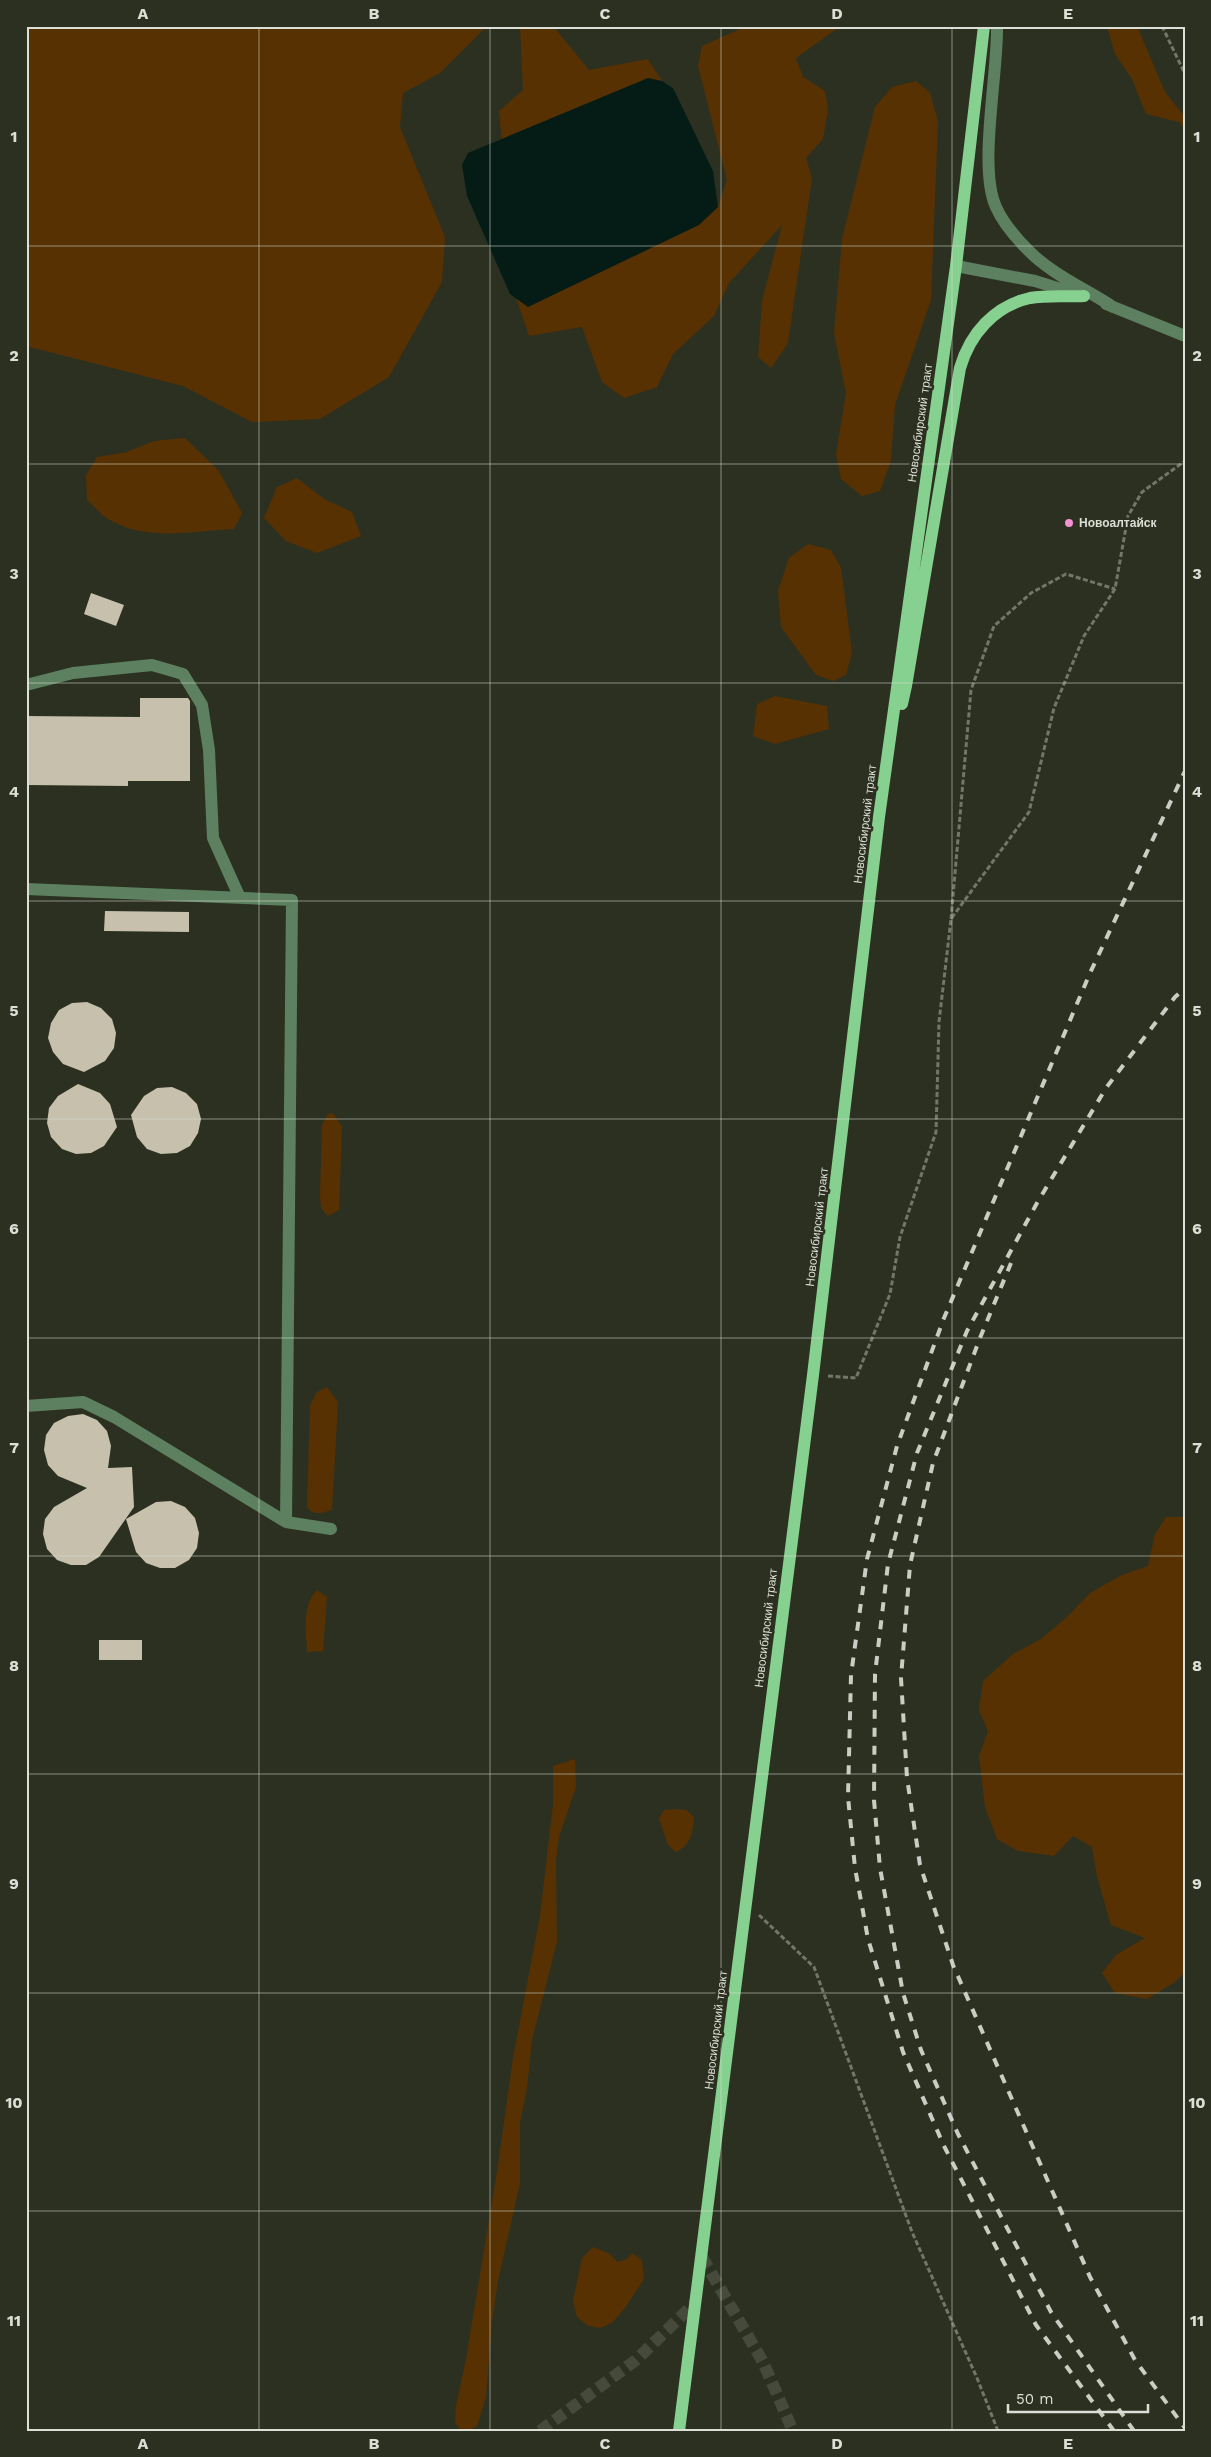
<svg xmlns="http://www.w3.org/2000/svg" width="1211" height="2457" font-family="'Work Sans',sans-serif">
<style>
.green{fill:#583103}
.water{fill:#051c16}
.building{fill:#c6c0ad}
.lines{fill:none;stroke-linecap:round;stroke-linejoin:round}
.minor-tunnel{stroke:#464a3b;stroke-width:12;stroke-dasharray:12 6;stroke-linecap:butt}
.path{stroke:#737669;stroke-width:3;stroke-dasharray:5 2.5;stroke-linecap:butt}
.minor{stroke:#5c8060;stroke-width:12}
.major{stroke:#87d190;stroke-width:12}
.rail{stroke:#cacdc2;stroke-width:4;stroke-dasharray:9 9;stroke-linecap:butt}
.grid{fill:none;stroke:#dcdfd5;stroke-width:1;stroke-opacity:0.55}
.poi-dot{fill:#f391d5;stroke:#2c3020;stroke-width:2}
.labels{text-anchor:middle;stroke-width:5;stroke-linejoin:round;paint-order:stroke}
.street-label{font-size:12px;fill:#dcdfd5;stroke:#2c3020}
.poi-label{font-size:12px;font-weight:bold;fill:#dcdfd5;stroke:#2c3020;text-anchor:start}
.neatline{fill:none;stroke:#dcdfd5;stroke-width:2}
.grid-label{font-size:16px;text-anchor:middle;font-weight:bold;fill:#dcdfd5}
</style>
<rect width="100%" height="100%" fill="#2c3020"/>
<path class="green" d="M26,26H487L440,73L403,93L400,127L445,237L442,282L389,377L320,419L252,422L183,386L26,346Z
M520,26H553L589,70L648,59L662,81L653,107L718,207L727,180L698,66L702,46L747,26H836L835,30L796,58L803,77L825,91L828,109L823,139L806,158L812,178L788,343L771,368L758,357L762,301L782,225L729,283L714,316L673,354L657,387L624,398L602,382L582,327L529,336L517,300L499,111L523,90Z
M1104,26H1137L1165,92L1185,117V129L1179,122L1146,114L1132,79L1115,54L1108,30Z
M916,81L930,93L938,121L931,300L895,405L891,461L880,491L862,496L841,479L836,454L846,393L834,333L842,239L875,107L892,87Z
M185,438L219,471L242,513L234,529C191,531 147,542 108,519C100,514 94,506 87,500L86,475L97,457L127,452L154,441Z
M297,478L324,499L352,512L361,536L317,553L286,541L264,518L277,487Z
M808,544L831,550L841,568L852,652L846,675L833,681L816,675L781,627L778,591L789,558Z
M775,696L827,706L829,729L775,744L753,736L757,704Z
M333,1113L342,1127L339,1210L328,1216L321,1208L320,1195L322,1125L328,1114Z
M327,1387L338,1402L332,1510C322,1513 313,1516 307,1507L310,1405L317,1392Z
M1166,1517H1185V1972L1175,1982L1147,1999L1115,1993L1102,1973L1116,1955L1145,1938L1111,1925L1097,1876L1092,1847L1073,1836L1054,1856L1018,1851L997,1839L985,1807L979,1756L988,1731L979,1710L983,1681L1013,1654L1041,1639L1066,1618L1090,1593L1122,1575L1148,1566L1155,1534Z
M317,1590L327,1597L323,1651L307,1652C306,1634 302,1603 317,1590Z
M575,1759L576,1787L559,1837L556,1860L557,1942L532,2040L527,2088L520,2123V2183L498,2281L492,2322L486,2397L477,2426L468,2431H462L455,2423L456,2406L466,2359L497,2172L513,2058L540,1916L553,1804V1766Z
M676,1809L686,1810L694,1817C693,1832 691,1845 676,1852L668,1845L659,1818L664,1810Z
M593,2247L608,2253L618,2262L627,2259L632,2253L642,2260L644,2279L625,2308L612,2323L600,2328L588,2326L577,2317L573,2301L582,2258Z"/>
<path class="water" d="M648,78L662,81L673,88L713,171L718,207L699,225L528,307L510,294L467,196L462,165L468,153Z"/>
<path class="building" d="M91,593L124,605L116,626L84,614Z
M140,698H188L190,701V781H128V786L26,785V716L140,717Z
M105,911L189,912V932L104,931Z
M87,1002L101,1008L112,1019L116,1033L114,1048L105,1061L84,1072L63,1064L53,1052L48,1038L51,1023L59,1010L72,1003Z
M78,1084L100,1093L110,1104L117,1127L104,1146L91,1153L76,1154L62,1149L51,1137L47,1123L49,1108L58,1096Z
M172,1087L186,1093L197,1104L201,1119L198,1133L190,1146L177,1153L161,1154L147,1149L137,1137L131,1115L144,1096L157,1088Z
M83,1414L97,1420L107,1431L111,1446L108,1468L132,1467L134,1507L99,1557L86,1565H71L57,1560L47,1549L43,1534L45,1519L54,1507L87,1488L58,1476L48,1465L44,1450L46,1435L54,1423L68,1416Z
M171,1501L185,1507L195,1518L199,1533L197,1548L189,1560L175,1568H160L146,1563L136,1552L126,1519L156,1502Z
M99,1640H142V1660H99Z"/>
<g class="lines">
<path class="minor-tunnel" d="M702,2257L763,2362L793,2431
M540,2431L636,2360L696,2302"/>
<path class="path" d="M1162,26L1185,74
M951,919L971,690L994,626L1031,593L1066,574L1115,589
M828,1376L856,1378L890,1294L900,1237L936,1132L939,1022L951,919L1029,812L1054,708L1084,636L1115,589L1128,516L1142,492L1185,461
M759,1915L814,1967L912,2232L977,2378L998,2431"/>
<path class="minor" d="M997,26C998,74 978,168 996,207C1003,223 1016,238 1028,250C1051,274 1086,289 1113,307
M956,266L1035,281L1080,295
M1106,304L1185,336
M26,685L73,673L152,665L183,674L202,705L209,750L213,838L240,898
M26,889L292,900L286,1522
M26,1406L83,1402L114,1417L286,1522L331,1529"/>
<path class="major" d="M902,704L906,686L960,368C970,334 994,306 1030,298C1047,295 1067,297 1084,296
M679,2431L813,1375L879,817L956,266L984,26"/>
<path class="rail" d="M1011,1263L980,1338L933,1463L910,1565L901,1678L907,1778L920,1865L953,1965L1090,2277L1135,2360L1185,2428
M1114,2431L1036,2325L944,2146L903,2052L868,1939L855,1868L848,1797L851,1675L867,1559L897,1446L944,1318L1090,973L1185,771
M1134,2431L1051,2312L958,2134L921,2050L903,1993L880,1868L874,1800L875,1674L888,1564L917,1453L967,1331L1037,1203L1106,1088L1175,997L1185,988"/>
</g>
<path class="grid" d="M259,26V2431M490,26V2431M721,26V2431M952,26V2431M26,246H1185M26,464H1185M26,683H1185M26,901H1185M26,1119H1185M26,1338H1185M26,1556H1185M26,1774H1185M26,1993H1185M26,2211H1185"/>
<circle class="poi-dot" cx="1069" cy="523" r="5"/>
<g class="labels">
<g class="street-label">
<text transform="translate(920 423) rotate(-82)" y="4">Новосибирский тракт</text>
<text transform="translate(865 824) rotate(-83)" y="4">Новосибирский тракт</text>
<text transform="translate(817 1227) rotate(-83)" y="4">Новосибирский тракт</text>
<text transform="translate(766 1628) rotate(-83)" y="4">Новосибирский тракт</text>
<text transform="translate(716 2030) rotate(-83)" y="4">Новосибирский тракт</text>
</g>
<g class="poi-label">
<text x="1079" y="527">Новоалтайск</text>
</g>
</g>
<rect width="1211" height="2457" fill="none" stroke="#2c3020" stroke-width="55"/>
<path d="M1008 2404v8h140v-8" fill="none" stroke="#dcdfd5" stroke-width="2.5"/>
<text x="1016" y="2404" font-size="15" fill="#dcdfd5" stroke="#2c3020" stroke-width="4" paint-order="stroke">50 m</text>
<rect x="28" y="28" width="1156" height="2402" class="neatline"/>
<g class="grid-label">
<text x="143" y="19">A</text>
<text x="374" y="19">B</text>
<text x="605" y="19">C</text>
<text x="837" y="19">D</text>
<text x="1068" y="19">E</text>
<text x="14" y="142">1</text>
<text x="1197" y="142">1</text>
<text x="14" y="361">2</text>
<text x="1197" y="361">2</text>
<text x="14" y="579">3</text>
<text x="1197" y="579">3</text>
<text x="14" y="797">4</text>
<text x="1197" y="797">4</text>
<text x="14" y="1016">5</text>
<text x="1197" y="1016">5</text>
<text x="14" y="1234">6</text>
<text x="1197" y="1234">6</text>
<text x="14" y="1453">7</text>
<text x="1197" y="1453">7</text>
<text x="14" y="1671">8</text>
<text x="1197" y="1671">8</text>
<text x="14" y="1889">9</text>
<text x="1197" y="1889">9</text>
<text x="14" y="2108">10</text>
<text x="1197" y="2108">10</text>
<text x="14" y="2326">11</text>
<text x="1197" y="2326">11</text>
<text x="143" y="2449">A</text>
<text x="374" y="2449">B</text>
<text x="605" y="2449">C</text>
<text x="837" y="2449">D</text>
<text x="1068" y="2449">E</text>
</g>
</svg>
